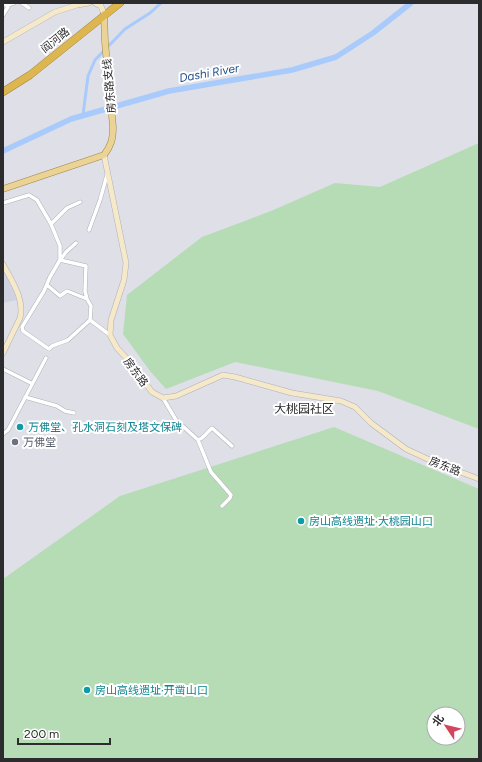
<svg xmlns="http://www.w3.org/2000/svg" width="482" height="762" font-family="Figtree,'Noto Sans SC',sans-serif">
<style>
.built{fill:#d0d2e1}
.green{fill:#b6dcb5;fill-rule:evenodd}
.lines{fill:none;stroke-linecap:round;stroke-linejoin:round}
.canal{stroke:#a8cbfc;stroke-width:3}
.river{stroke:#a8cbfc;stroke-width:5.5}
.street-casing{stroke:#afb0b8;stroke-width:4.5}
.secondary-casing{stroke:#afb0b8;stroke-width:6}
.primary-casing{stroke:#a08644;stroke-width:7}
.highway-casing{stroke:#a08644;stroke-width:8}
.street{stroke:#fff;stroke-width:3.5}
.secondary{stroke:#f5e9ca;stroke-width:5}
.primary{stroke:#ebd396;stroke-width:6}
.highway{stroke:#deb650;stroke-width:7}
.culture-dot{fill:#0f9aa8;stroke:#fff;stroke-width:1.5}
.worship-dot{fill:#6b7280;stroke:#fff;stroke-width:1.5}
.labels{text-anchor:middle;stroke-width:4;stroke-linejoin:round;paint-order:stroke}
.street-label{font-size:11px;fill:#2c2c2f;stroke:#fff}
.culture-label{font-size:11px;fill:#0d838f;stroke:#fff;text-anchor:start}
.worship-label{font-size:11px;fill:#5b616d;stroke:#fff;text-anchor:start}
.water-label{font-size:12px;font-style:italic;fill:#26528c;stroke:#fff}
.neighbourhood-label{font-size:12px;fill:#2c2c2f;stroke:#fff}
</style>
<rect width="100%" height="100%" fill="#dedfe7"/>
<path class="built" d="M3,268L17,300L3,303Z"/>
<path class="green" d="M479,143V429L378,391L235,362L166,389L150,371L123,334L127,295L202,237L271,211L335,183L380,187Z
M334,427L479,489V759H3V579L120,496ZM434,714H458V738H434Z"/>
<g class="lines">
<path class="canal" d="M83,115L88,76L95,60L125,29L150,13L161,3"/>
<path class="river" d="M3,151L71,119L169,91L292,70L336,57L373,33L411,3"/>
<defs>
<path id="street" d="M22,3L29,8
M7,5L14,3
M3,15L8,7L4,3
M3,203L29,195L37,200L51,224L60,246V260
M51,224L67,208L80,202
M89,230L100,200L107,175
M61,259L66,252L76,243
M47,285L60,296L67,291L87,299
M90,320L68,340L52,346L49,349L23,331L22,327L44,291L50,277L60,260L86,266L85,291L87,299L91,306L90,320L110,335
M3,369L31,383
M25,397L57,406L65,411L74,413
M163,398L176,420L198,440L211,472L231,495L230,498L222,506
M3,434L8,430L46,358
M198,440L202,438L212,428L232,446"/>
<path id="secondary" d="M95,3L101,6L104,14
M3,42L55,12L77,5L89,3
M104,155L126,263L124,280L111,320L110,335L117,348L130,362L152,392L163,398L176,396L223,375L235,377L292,393L341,401L355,407L371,423L406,449L434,462L479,479
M3,264C11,280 25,299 20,318L3,353"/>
<path id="primary" d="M3,189L104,155C111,146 113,139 113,127L105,42L104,14"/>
<path id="highway" d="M3,92L30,75L120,3"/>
</defs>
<use href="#street" class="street-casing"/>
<use href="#secondary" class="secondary-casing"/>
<use href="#primary" class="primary-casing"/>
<use href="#highway" class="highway-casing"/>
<use href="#street" class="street"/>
<use href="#secondary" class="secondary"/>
<use href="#primary" class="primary"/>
<use href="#highway" class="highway"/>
</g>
<g class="culture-dot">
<circle cx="20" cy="427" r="4"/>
<circle cx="301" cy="521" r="4"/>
<circle cx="87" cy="690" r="4"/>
</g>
<circle class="worship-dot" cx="15" cy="442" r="4"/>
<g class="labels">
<g class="street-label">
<text transform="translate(55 40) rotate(-39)" y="4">阎河路</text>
<text transform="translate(109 86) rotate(-95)" y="4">房东路支线</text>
<text transform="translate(136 372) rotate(53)" y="4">房东路</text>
<text transform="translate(445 466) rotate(21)" y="4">房东路</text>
</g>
<g class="culture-label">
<text x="28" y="431">万佛堂、孔水洞石刻及塔文保碑</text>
<text x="309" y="525">房山高线遗址·大桃园山口</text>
<text x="95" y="694">房山高线遗址·开凿山口</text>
</g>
<g class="worship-label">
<text x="23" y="446">万佛堂</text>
</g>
<g class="water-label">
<text transform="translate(209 73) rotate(-10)" y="4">Dashi River</text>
</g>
<g class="neighbourhood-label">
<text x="304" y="413">大桃园社区</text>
</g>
</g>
<rect width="482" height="762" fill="none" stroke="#2c2c2f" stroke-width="8"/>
<g transform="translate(446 726) rotate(305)"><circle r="19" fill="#ffffff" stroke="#ababac"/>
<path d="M0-3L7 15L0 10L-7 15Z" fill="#d4445d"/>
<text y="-6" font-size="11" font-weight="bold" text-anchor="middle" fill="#2c2c2f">北</text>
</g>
<path d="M18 738v6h92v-6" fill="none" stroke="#2c2c2f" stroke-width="2"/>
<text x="24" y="738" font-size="12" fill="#2c2c2f" stroke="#ffffff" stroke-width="3" paint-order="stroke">200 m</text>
</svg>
